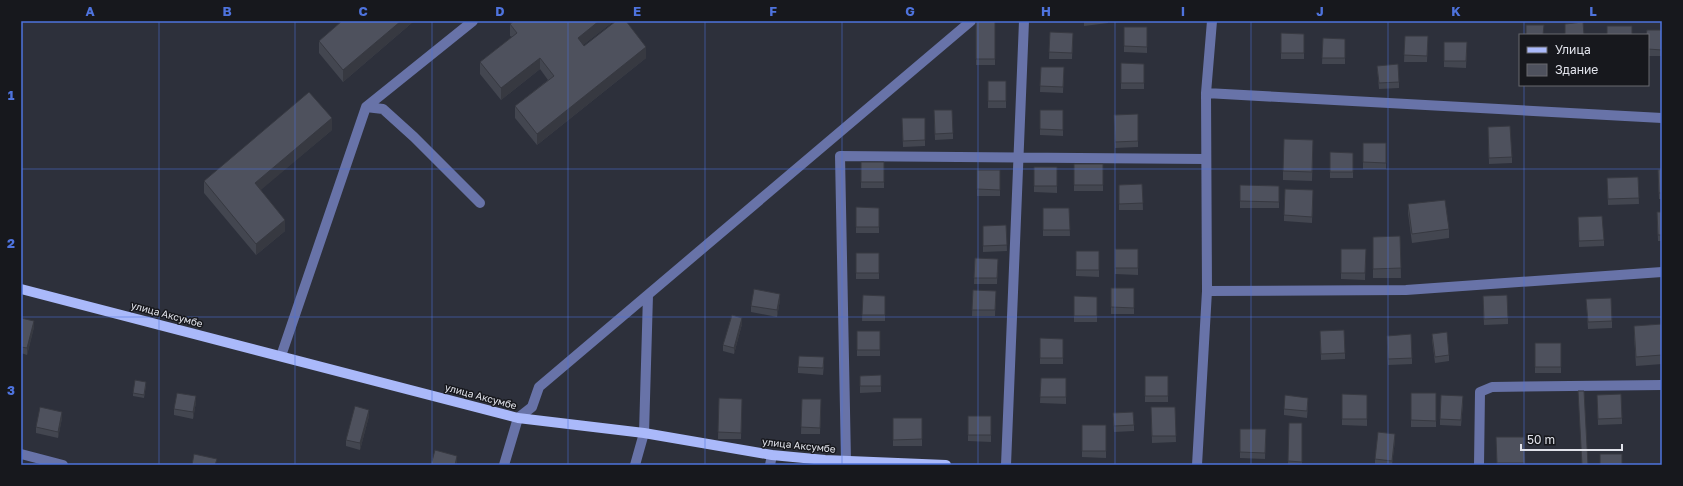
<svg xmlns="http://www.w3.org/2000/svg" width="1683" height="486" font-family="'Golos Text',sans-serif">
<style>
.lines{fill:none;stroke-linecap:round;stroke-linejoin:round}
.minor{stroke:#6873a8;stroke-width:10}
.major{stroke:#aab9fa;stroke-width:10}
.wall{fill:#434650}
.shaded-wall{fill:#373941}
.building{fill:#4e515d;stroke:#373941}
.grid{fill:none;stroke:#4e73dd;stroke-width:1;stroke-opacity:0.55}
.labels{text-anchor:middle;stroke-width:3;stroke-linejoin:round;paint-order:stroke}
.street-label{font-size:10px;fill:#e1e3eb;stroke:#17181d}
.neatline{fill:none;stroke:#4e73dd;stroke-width:1.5}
.grid-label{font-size:13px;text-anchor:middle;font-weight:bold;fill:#4e73dd}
</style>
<rect width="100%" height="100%" fill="#2d303b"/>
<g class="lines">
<path class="minor" d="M1206,93L1662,118
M366,107L383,109L414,137L480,203
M1207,291L1406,290L1662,272
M281,356L366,107L473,21
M21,454L63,465
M846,461L840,156L1205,159
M504,465L518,418L532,407L539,387L971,21
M635,465L644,433L648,295
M770,465L772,455
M1006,465L1024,21
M1197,465L1207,291L1206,93L1212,21
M1479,465L1480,392L1492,387L1662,385"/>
<path class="major" d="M21,289L518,418L644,433L772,455L825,460L946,465"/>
</g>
<path class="wall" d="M342,21H414L343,82L319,53V41Z
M614,21L583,45L584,46L646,58L537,145L515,118V106L548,80L540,69L501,100L480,74V62L512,37L510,36V24Z
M976,21H995V65H976Z
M1084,21H1108V23L1084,26Z
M1124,27H1147V53L1124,52Z
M1662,30V56H1648V35Z
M1050,32L1073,33L1072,59H1049Z
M1281,33L1304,34V59H1281Z
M1405,36H1428L1427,62H1404Z
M1323,38L1345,39V64H1322Z
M1444,42H1467L1466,68L1444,67Z
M1121,63L1144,64V89H1121Z
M1377,66L1399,82V88L1379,89Z
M1041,67H1064L1063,93L1040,92Z
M988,81H1006V108H988Z
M1040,110H1063V136L1040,135Z
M1138,114V147L1115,148L1114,115Z
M934,117L953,133V139L935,140Z
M902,118H925V146L903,147Z
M332,130L260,190L285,231L256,255L204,193V181Z
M1488,133L1512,157V163L1489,164Z
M1363,143H1386V169H1363Z
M1313,149L1312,181L1283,180V171Z
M1330,152L1353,153V178H1330Z
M861,162H884V188H861Z
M1074,164H1103V191H1074Z
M1034,167H1057V193L1034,192Z
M1662,169V199H1659L1658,176Z
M977,170H1000V196H977Z
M1638,177L1639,204L1608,205L1607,178Z
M1142,184L1143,210H1119V185Z
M1240,185L1279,186V208H1240Z
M1313,190L1312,223L1284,221V215Z
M1408,204L1449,229V238L1412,243L1408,213Z
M856,207L879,208V233H856Z
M1043,208H1069L1070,236H1043Z
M1662,212V241H1658L1657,218Z
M1578,217L1604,240V246L1579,247Z
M1006,225L1007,251L983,252V226Z
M1400,236L1401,278H1373V237Z
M1115,249H1138V275L1115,274Z
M1341,249H1366L1365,280L1341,279Z
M1076,251H1099V277L1076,276Z
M856,253H879V279H856Z
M975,258L998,259L997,284H974Z
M1111,288H1134V314H1111Z
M973,290L996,291L995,316H972Z
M863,295L885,296V321H862Z
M1074,296L1097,297V322H1074Z
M1586,299L1612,321V328L1588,329Z
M780,300L777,317L751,312V306Z
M1483,302L1508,318V324L1484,325Z
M21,318L34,327L27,355L21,353Z
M742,324L734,354L723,351V345Z
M1662,324V364L1636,366L1634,335V326Z
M857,331H880V356H857Z
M1320,331L1345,353V359L1321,360Z
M1432,334L1449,355V361L1435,363L1432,340Z
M1040,338L1063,339V364H1040Z
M1387,342L1412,358V364L1388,365Z
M1535,343H1561V373H1535Z
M824,364L823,375L798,373V367Z
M881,375V392L860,393V376Z
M1145,376H1168V402H1145Z
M1041,378H1066V404L1040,403Z
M146,385L144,398L133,396V393Z
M1411,393H1436V427H1411Z
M1342,394L1367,395V426L1342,425Z
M1597,395L1622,418V424L1598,425Z
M719,398L742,399L741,439H718Z
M802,399H821L820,434H801Z
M196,402L193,419L174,415V409Z
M1463,403L1461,426L1440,425V419Z
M1308,404L1307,418L1284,415V409Z
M1151,407H1175L1176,442L1152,443Z
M1113,413L1134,425V431L1114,432Z
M369,416L360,450L346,446V440Z
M968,416H991V442L968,441Z
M62,418L58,438L36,433V427Z
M893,418H922V446H893Z
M1289,423H1302V465H1288Z
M1082,425H1106V458L1082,457Z
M1240,429H1266L1265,459L1240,458Z
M1496,437H1524L1525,465H1497Z
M1395,440L1392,465H1375V459Z"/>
<path class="shaded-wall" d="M401,21H414L343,82V70Z
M599,21H614L578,49V38Z
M646,47V58L537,145V134Z
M540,58V69L501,100V88Z
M332,118V130L255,195V183Z
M285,220V231L256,255V244Z
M780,294V300L777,317V310Z
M742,318V324L734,354V348Z
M34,321V327L27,355V348Z
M196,396V402L193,419V412Z
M369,410V416L360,450V443Z
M62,412V418L58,438V432Z
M1395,434V440L1392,465V461Z
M457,456V465H455Z"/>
<path class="building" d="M342,21H401L343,70L319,41Z
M514,21H599L578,38L584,46L616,21H626L646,47L537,134L515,106L554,76L540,58L501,88L480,62L517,33L510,24Z
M976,21H995V59H976Z
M1583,22L1584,35H1565V24Z
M1526,25H1544L1543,35H1526Z
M1607,26H1632V35H1607Z
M1124,27H1147V47L1124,46Z
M1647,30H1662V50L1648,49V35H1646Z
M1050,32L1073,33L1072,53L1049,52Z
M1281,33L1304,34V53H1281Z
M1405,36H1428L1427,56L1404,55Z
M1323,38L1345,39V58H1322Z
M1444,42H1467L1466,61H1444Z
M1121,63L1144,64V83H1121Z
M1398,64L1399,82L1379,83L1377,66Z
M1041,67H1064L1063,87L1040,86Z
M988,81H1006V101H988Z
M309,92L332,118L255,183L285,220L256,244L204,181Z
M934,110H952L953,133L935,134Z
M1040,110H1063V130L1040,129Z
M1138,114V141L1115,142L1114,115Z
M902,118H925V140L903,141Z
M1510,126L1512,157L1489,158L1488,127Z
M1284,139L1313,140L1312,172L1283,171Z
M1363,143H1386V163L1363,162Z
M1330,152L1353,153V172H1330Z
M861,162H884V182H861Z
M1074,164H1103V185H1074Z
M1034,167H1057V186H1034Z
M1662,169V193H1659L1658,170Z
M977,170H1000V190L977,189Z
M1638,177L1639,198L1608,199L1607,178Z
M1142,184L1143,203L1119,204V185Z
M1240,185L1279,186V202L1240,201Z
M1285,189L1313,190L1312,217L1284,215Z
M1445,200L1449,229L1412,234L1408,204Z
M856,207L879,208V227H856Z
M1043,208H1069L1070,230H1043Z
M1657,212H1662V235H1658Z
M1602,216L1604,240L1579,241L1578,217Z
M1006,225L1007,245L983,246V226Z
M1400,236L1401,268L1373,269V237Z
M1115,249H1138V268H1115Z
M1341,249H1366L1365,273H1341Z
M1076,251H1099V270H1076Z
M856,253H879V273H856Z
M975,258L998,259L997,278H974Z
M1111,288H1134V308L1111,307Z
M754,289L780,294L777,310L751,306Z
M973,290L996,291L995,310H972Z
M863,295L885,296V315H862Z
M1507,295L1508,318L1484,319L1483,296Z
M1074,296L1097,297V316H1074Z
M1611,298L1612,321L1588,322L1586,299Z
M732,315L742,318L734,348L723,345Z
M21,318L34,321L27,348L21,347Z
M1662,324V355L1636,357L1634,326Z
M1344,330L1345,353L1321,354L1320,331Z
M857,331H880V350H857Z
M1447,332L1449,355L1435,357L1432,334Z
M1411,334L1412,358L1388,359L1387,336Z
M1040,338L1063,339V358H1040Z
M1535,343H1561V367H1535Z
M799,356L824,357L823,368L798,367Z
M881,375V386H860V376Z
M1145,376H1168V396H1145Z
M1041,378H1066V397H1040Z
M135,380L146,382L144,395L133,393Z
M1578,391H1584L1588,465H1582Z
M177,393L196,396L193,412L174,409Z
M1411,393H1436V421L1411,420Z
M1342,394L1367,395V419H1342Z
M1621,394L1622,418L1598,419L1597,395Z
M1285,395L1308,398L1307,411L1284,409Z
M1441,395L1463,396L1461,420L1440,419Z
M719,398L742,399L741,433L718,432Z
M802,399H821L820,428L801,427Z
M355,406L369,410L360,443L346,440Z
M40,407L62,412L58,432L36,427Z
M1151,407H1175L1176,436H1152Z
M1133,412L1134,425L1114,426L1113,413Z
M968,416H991V435H968Z
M893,418H922V439L893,440Z
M1289,423H1302V462L1288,461Z
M1082,425H1106V451H1082Z
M1240,429H1266L1265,453L1240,452Z
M1378,432L1395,434L1392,461L1375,459Z
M1496,437H1524L1525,463H1497Z
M435,450L457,456L455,465H431Z
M194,454L217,459L215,465H192Z
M1600,454H1622V465H1600Z"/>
<path class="grid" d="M159,21V465M295,21V465M432,21V465M568,21V465M705,21V465M842,21V465M978,21V465M1115,21V465M1251,21V465M1388,21V465M1524,21V35M1524,85V465M21,169H1662M21,317H1662"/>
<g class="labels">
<g class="street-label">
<text transform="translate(167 314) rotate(15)" y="4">улица Аксумбе</text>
<text transform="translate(481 396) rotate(15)" y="4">улица Аксумбе</text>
<text transform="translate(799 445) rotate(6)" y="4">улица Аксумбе</text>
</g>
</g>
<rect width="1683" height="486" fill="none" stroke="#17181d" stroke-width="44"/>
<rect x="1519" y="34" width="130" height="52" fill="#17181d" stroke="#68696f"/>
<rect x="1527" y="47" width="20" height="6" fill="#aab9fa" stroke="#68696f"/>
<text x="1555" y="54" font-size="12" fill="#e1e3eb">Улица</text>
<rect x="1527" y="64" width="20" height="12" fill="#4e515d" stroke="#68696f"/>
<text x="1555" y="74" font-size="12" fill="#e1e3eb">Здание</text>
<path d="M1521 444v6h101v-6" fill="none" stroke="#e1e3eb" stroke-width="2"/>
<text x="1527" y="444" font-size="12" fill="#e1e3eb" stroke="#17181d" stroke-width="3" paint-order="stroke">50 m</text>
<rect x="22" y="22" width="1639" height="442" class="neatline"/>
<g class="grid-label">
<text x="90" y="16">A</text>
<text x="227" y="16">B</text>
<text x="363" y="16">C</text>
<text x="500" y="16">D</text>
<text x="637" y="16">E</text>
<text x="773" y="16">F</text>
<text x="910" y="16">G</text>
<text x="1046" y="16">H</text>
<text x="1183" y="16">I</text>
<text x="1320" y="16">J</text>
<text x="1456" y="16">K</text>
<text x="1593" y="16">L</text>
<text x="11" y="100">1</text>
<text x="11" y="248">2</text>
<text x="11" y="395">3</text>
</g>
</svg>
